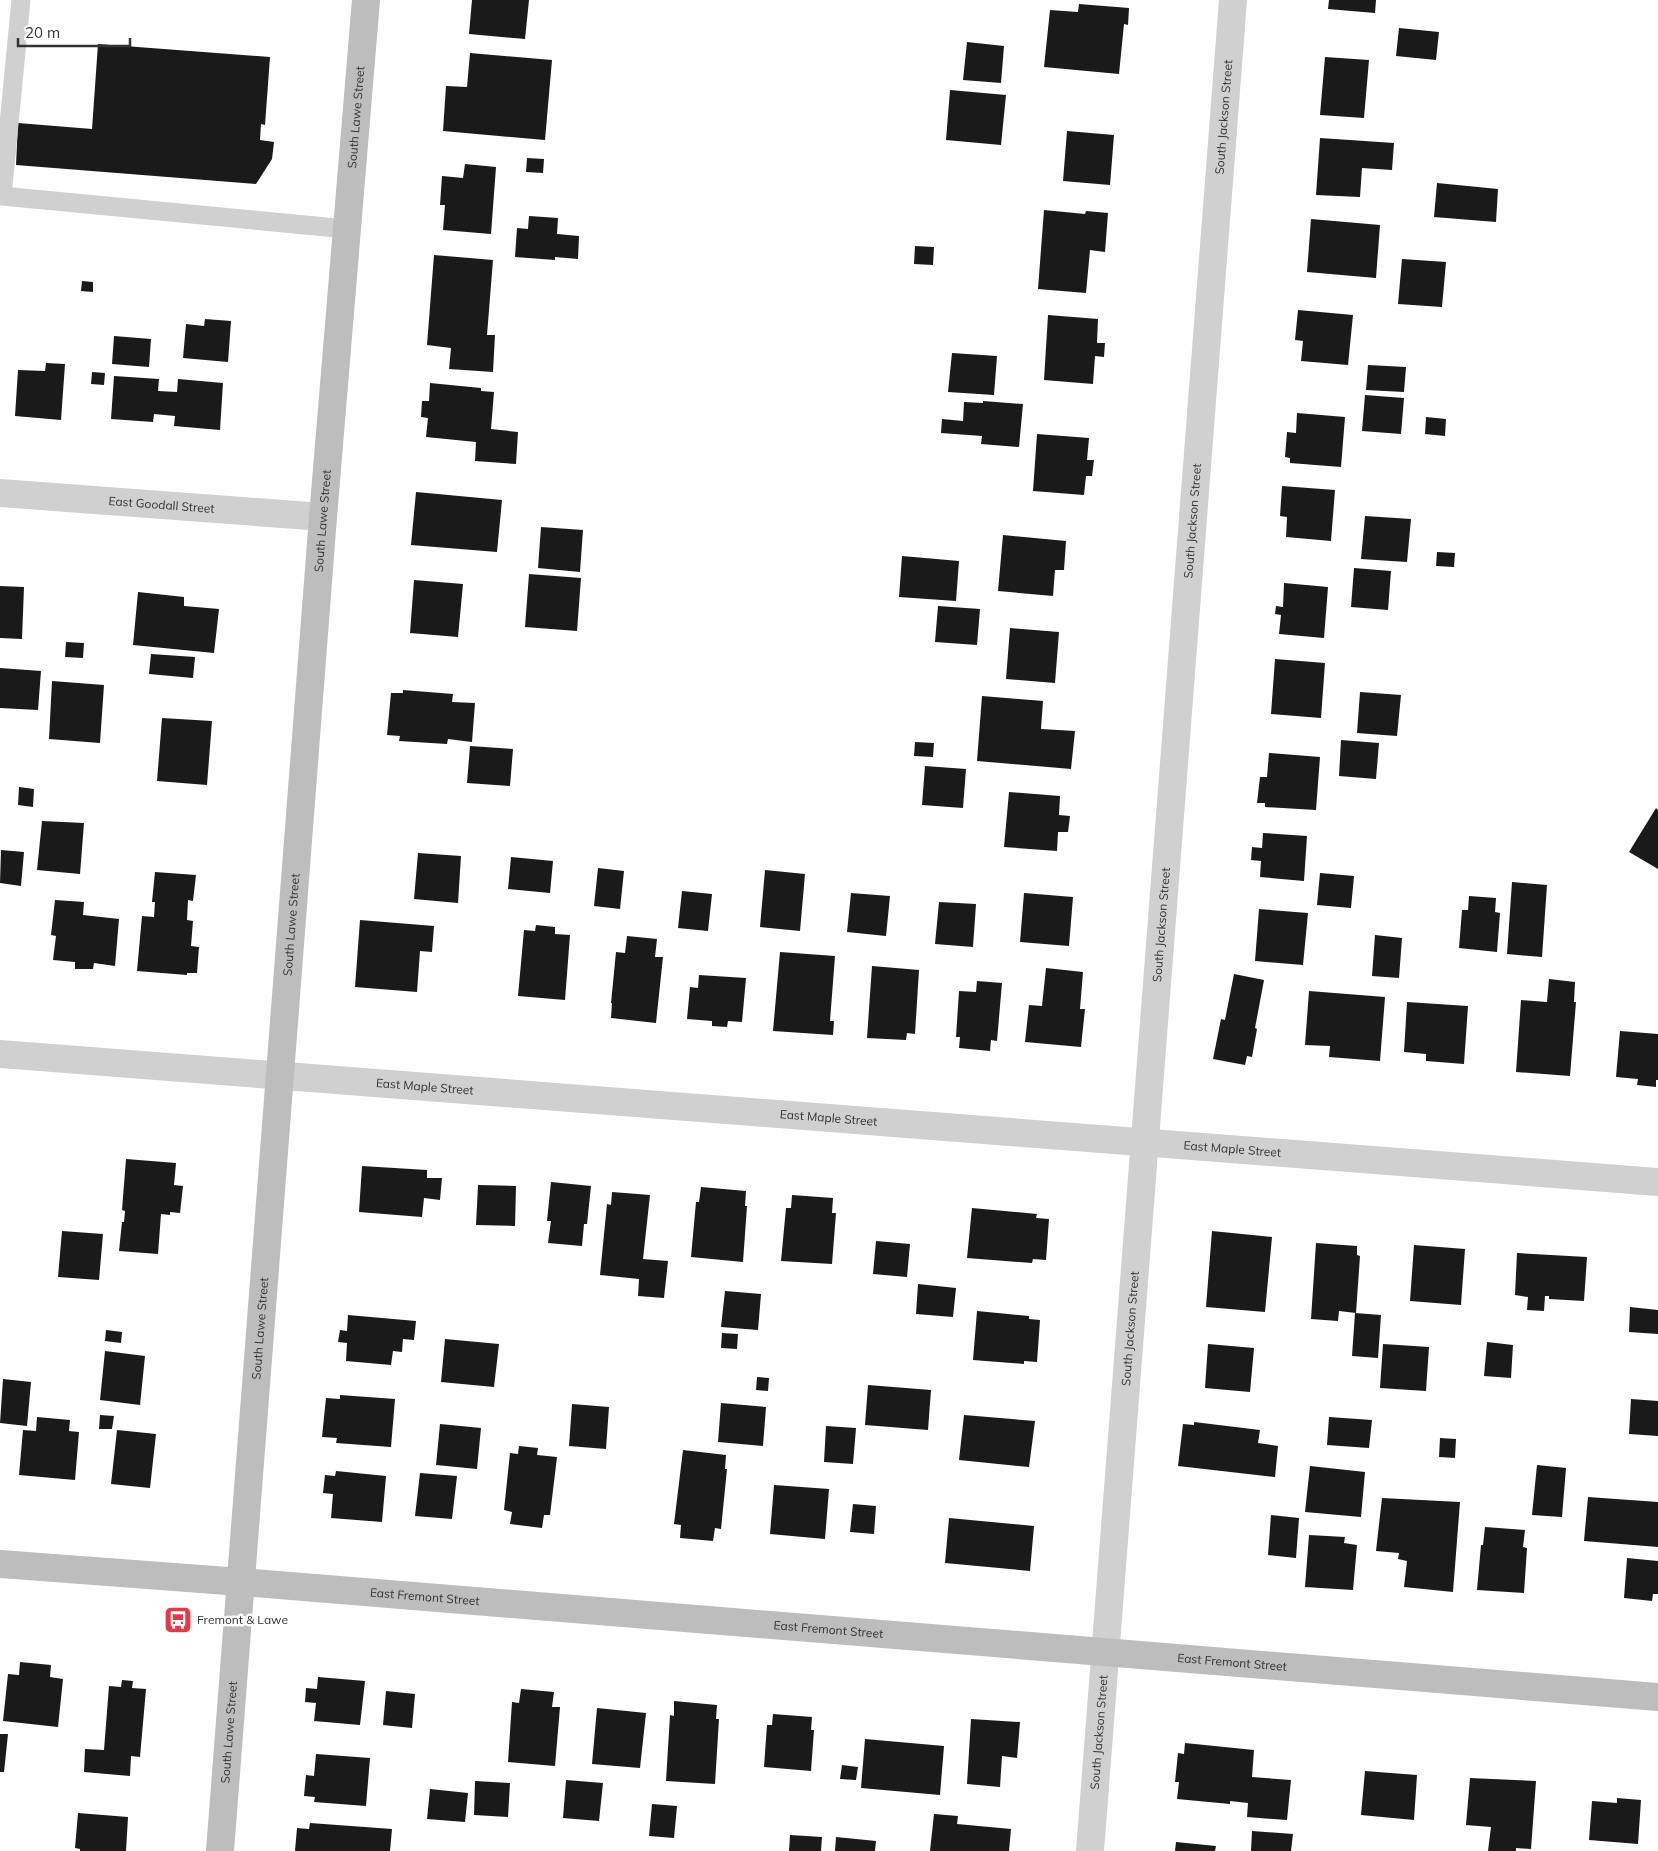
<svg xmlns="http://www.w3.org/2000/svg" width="1658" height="1851" font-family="Mulish,sans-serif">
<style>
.building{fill:#1a1a1a}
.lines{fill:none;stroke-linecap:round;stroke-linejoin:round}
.lane{stroke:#d0d0d0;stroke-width:19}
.street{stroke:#d0d0d0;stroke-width:28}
.secondary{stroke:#bdbdbd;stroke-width:28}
.labels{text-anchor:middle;stroke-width:5;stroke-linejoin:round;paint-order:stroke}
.street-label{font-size:12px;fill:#333;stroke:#fff}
.poi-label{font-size:12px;fill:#333;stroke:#fff;text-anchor:start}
</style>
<rect width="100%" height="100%" fill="#fff"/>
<path class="building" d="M472,0H529L525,39L469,34Z
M1329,0H1376L1375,13L1328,9Z
M1079,4L1129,8L1128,25L1124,24L1119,74L1044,67L1050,10L1078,12Z
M1399,28L1439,32L1436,60L1396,56Z
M967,42L1004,46L1001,83L963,80Z
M98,44L270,57L265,125L261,124L260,140L274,142L272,159L256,184L16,165L18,123L92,129Z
M470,53L552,60L545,140L443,131L446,86L467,87Z
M1325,57L1369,60L1364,118L1320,115Z
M950,90L1006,95L1001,145L946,140Z
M1067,131L1114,135L1110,185L1063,181Z
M1320,138L1394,143L1392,170L1362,168L1360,197L1316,195Z
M527,158L544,159L543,173L526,172Z
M465,164L496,167L491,234L443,230L445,205H440L442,176L463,178Z
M1437,183L1498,189L1496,222L1434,217Z
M1044,210L1085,214L1086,211L1108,213L1105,252L1090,250L1086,293L1038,289Z
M529,216L558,218L557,234L579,236L578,259L555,257V260L515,257L517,228L528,229Z
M1311,219L1380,225L1376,278L1307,272Z
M915,246L934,247L933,265L914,264Z
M434,255L493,260L487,335H495L493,372L449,369L451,348L427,345Z
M1402,259L1446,262L1442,307L1398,304Z
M82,281L93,282V292L81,291Z
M1298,310L1353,315L1348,365L1301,361L1303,341L1295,340Z
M1048,315L1098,319L1097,343H1105L1104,357L1095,356L1093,384L1044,380Z
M205,319L231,321L228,362L183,358L186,324L204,326Z
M114,336L151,339L149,367L112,364Z
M952,353L997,356L994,395L948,392Z
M46,363L65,364L61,420L15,416L18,370L45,371Z
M1368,365L1406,367L1404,392L1366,390Z
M92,372L105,373L104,385L91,384Z
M114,376L159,379L158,391L177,392L178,379L223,383L220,430L174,426L175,416L154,414L153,422L111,419Z
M430,383L481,388V391L494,392L491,429L518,432L516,464L475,461L476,442L426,437L428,418L421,417L422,401H429Z
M1365,395L1404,398L1401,434L1362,431Z
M983,401L1023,404L1019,447L981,444L982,436L941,433L942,419L963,421L964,402L983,403Z
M1297,413L1345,417L1341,467L1290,463V458L1285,457L1287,432L1296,433Z
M1426,417L1446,419L1445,436L1425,434Z
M1037,434L1089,438L1087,460H1094L1092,476H1086L1084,495L1033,491Z
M1282,486L1335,490L1331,541L1286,537L1287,517L1280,516Z
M416,492L502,500L497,552L411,545Z
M1365,516L1411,519L1407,562L1361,559Z
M541,527L583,530L580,572L538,568Z
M1003,535L1066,541L1064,570H1055L1053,596L998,591Z
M1437,552L1455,553L1454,567L1436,566Z
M902,556L959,561L956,601L899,597Z
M1354,568L1391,571L1388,610L1351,607Z
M529,574L581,578L577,631L525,627Z
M414,580L463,584L458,637L410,633Z
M1284,583L1328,587L1324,638L1279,634L1281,615L1275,614L1276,606L1283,607Z
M0,586L24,587L22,639L0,638Z
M138,592L184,597V606L219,609L214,653L133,645Z
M938,606L980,609L977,645L935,642Z
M1010,628L1059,632L1055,683L1006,679Z
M66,642L84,643L83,658L65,657Z
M151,654L195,657L193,678L149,674Z
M1275,659L1325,663L1321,718L1271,714Z
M0,668L41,671L38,710L0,708Z
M52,681L104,685L100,743L49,739Z
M403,690L453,694L452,702L475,703L472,742L448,739L447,744L399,741L400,736L387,735L391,693H403Z
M1360,692L1401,695L1397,736L1357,733Z
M982,696L1043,701L1041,729L1075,731L1071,769L977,761Z
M162,718L212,721L207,785L157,781Z
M1341,740L1379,743L1376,779L1339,776Z
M915,742L934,743L933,757L914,756Z
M470,746L513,749L510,786L467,783Z
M1269,753L1320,757L1316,810L1265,807V803H1257L1260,777H1267Z
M925,766L966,769L963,808L922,805Z
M19,787L34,789L33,807L18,805Z
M1009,792L1060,796L1059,815L1070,816L1068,832H1058L1057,851L1004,847Z
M1656,808L1658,810V869L1629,852Z
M42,821L84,823L80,874L37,870Z
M1263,833L1307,836L1304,881L1260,877L1261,861L1251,860L1252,847L1262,848Z
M1,850L24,852L21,886L0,883Z
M418,853L461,856L458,903L414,899Z
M511,857L553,861L550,893L508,889Z
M598,868L624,871L620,909L594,906Z
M765,870L805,874L800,931L760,927Z
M155,872L196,875L193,901L188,900L187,920L193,921L191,946L199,947L197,973H187V975L137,971L142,916L154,917L155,902H152Z
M1320,873L1354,876L1351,908L1317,905Z
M1512,882L1547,885L1542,957L1507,954Z
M682,891L712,894L708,931L678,928Z
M851,893L890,896L886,936L847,932Z
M1024,893L1073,897L1069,946L1020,942Z
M1469,896L1496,898L1495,912L1500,913L1497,952L1459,948L1462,910H1468Z
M55,900L84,902L83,915L119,919L115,966L94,963L93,969H75V962L53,960L56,936L51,935Z
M939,902L976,904L973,947L935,944Z
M1259,909L1308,913L1303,965L1255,961Z
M360,920L434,926L432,952L420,951L417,992L355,987Z
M536,925L555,927V934L570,935L565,1000L518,996L524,930L535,931Z
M1375,935L1402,938L1399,978L1372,976Z
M627,936L657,939L655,957H663L656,1023L611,1018L612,1003H611L616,952L625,953Z
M780,952L835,956L830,1021H834L833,1035L773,1031Z
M872,966L919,970L915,1034L907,1033L906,1040L867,1038Z
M1046,968L1083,972L1080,1009H1085L1081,1047L1025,1042L1029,1005L1042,1006Z
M1234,974L1264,980L1255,1028L1257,1029L1252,1057L1247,1056L1245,1065L1213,1059L1221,1019L1225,1020Z
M699,975L746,978L742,1022L728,1021L727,1027L712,1026V1021L687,1019L690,987L698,988Z
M1549,979L1575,982L1574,1002H1576L1570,1076L1516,1072L1521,1000L1547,1002Z
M977,981L1002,983L997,1041L991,1040L990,1051L959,1048L960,1037H956L959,991L976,992Z
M1309,991L1385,997L1380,1061L1329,1057L1330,1046L1305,1045Z
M1407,1002L1468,1006L1464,1064L1426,1061V1054L1404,1052Z
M1620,1031L1658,1034V1080H1656V1087L1637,1085L1638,1079L1616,1077Z
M126,1159L176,1163L174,1185L183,1186L180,1213L170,1212V1215L161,1214L158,1254L119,1251L122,1222H124L125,1211L122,1210Z
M362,1166L427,1170V1178H442L440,1200L424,1198L422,1217L359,1212Z
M551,1182L591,1186L587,1224H584L582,1246L548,1243L551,1221H547Z
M478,1185L516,1186L515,1226L476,1225Z
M701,1187L746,1191L745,1206H747L743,1262L691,1257L696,1202H699Z
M612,1192L650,1195L643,1259L668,1261L664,1298L638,1296L639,1279L600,1275L607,1204L611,1205Z
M792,1195L833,1198L832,1213H836L832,1264L781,1261L786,1208H791Z
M972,1208L1037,1214L1036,1218L1049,1219L1046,1260L1033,1259L1032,1263L967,1258Z
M62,1231L103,1234L99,1280L58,1277Z
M1212,1231L1272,1237L1265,1312L1206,1307Z
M876,1241L910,1244L907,1277L873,1274Z
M1316,1243L1357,1246V1255L1360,1256L1356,1313L1339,1311L1338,1321L1311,1319Z
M1414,1245L1465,1249L1461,1305L1410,1301Z
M1517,1253L1587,1257L1584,1301L1549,1299V1296H1545L1544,1311L1527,1310L1528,1297L1515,1295Z
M918,1284L956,1288L953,1317L916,1314Z
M725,1291L761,1294L758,1330L721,1327Z
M1630,1307L1658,1310V1334L1629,1332Z
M977,1311L1029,1316V1319L1040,1320L1037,1362L1024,1361V1364L973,1360Z
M1355,1313L1381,1315L1378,1358L1352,1356Z
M348,1315L416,1321L414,1340L403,1339L402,1352L393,1351L391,1365L346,1361L347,1343L338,1342L340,1330L347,1331Z
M106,1330L122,1332L121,1343L105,1341Z
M722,1333L738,1334L737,1349L721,1348Z
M445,1339L499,1344L494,1387L441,1382Z
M1487,1342L1513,1345L1511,1378L1484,1376Z
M1208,1344L1254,1348L1250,1392L1205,1388Z
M1383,1344L1429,1347L1426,1391L1380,1388Z
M105,1351L145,1356L140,1405L100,1400Z
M757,1377L769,1378L768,1391L756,1390Z
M3,1379L31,1382L27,1426L0,1423Z
M868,1385L931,1390L928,1430L865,1425Z
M340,1395L395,1399L391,1447L336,1443L337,1438L322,1437L326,1398L340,1399Z
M1631,1399L1658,1401V1436L1629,1434Z
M721,1403L766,1407L763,1446L718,1442Z
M572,1404L609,1407L606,1449L569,1446Z
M100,1415L114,1416L112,1429H99Z
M964,1415L1035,1421L1029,1467L959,1460Z
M37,1417L70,1420L69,1431L79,1432L75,1480L19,1475L23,1430L36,1431Z
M1329,1417L1372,1420L1369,1448L1327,1445Z
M1194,1422L1260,1430L1258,1443L1278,1446L1275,1477L1178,1466L1183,1424L1194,1425Z
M440,1424L481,1428L477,1469L436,1465Z
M826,1426L856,1428L853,1464L824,1462Z
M117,1430L156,1434L150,1488L111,1484Z
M1440,1438L1456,1439L1455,1458L1439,1457Z
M519,1446L538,1448L537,1455L557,1457L550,1515H544L542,1528L510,1524L512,1512L504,1510L510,1453L518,1454Z
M683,1450L726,1455L725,1469H727L721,1529L715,1528L713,1541L680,1538L681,1525L674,1524Z
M1537,1465L1566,1468L1562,1517L1532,1515Z
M1310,1466L1365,1472L1361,1517L1305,1512Z
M336,1471L386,1476L382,1522L331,1518L333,1494L323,1493L325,1475L335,1476Z
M420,1473L457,1476L452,1519L415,1516Z
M774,1485L829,1489L825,1539L770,1534Z
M1588,1497L1658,1502V1547L1584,1541Z
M1382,1498L1460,1502L1453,1592L1404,1587L1407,1561L1398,1559L1399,1553L1376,1551Z
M853,1504L876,1506L874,1534L850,1532Z
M1271,1515L1299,1518L1296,1558L1268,1555Z
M949,1518L1034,1526L1030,1571L945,1563Z
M1485,1527L1525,1530L1523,1547L1527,1548L1524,1593L1477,1590L1481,1545H1483Z
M1309,1535L1345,1537L1344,1543L1357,1545L1353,1590L1305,1587Z
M1627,1558L1658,1561V1594H1653L1652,1601L1624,1598Z
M20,1662L51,1665L50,1677L63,1679L58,1727L3,1721L8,1674L19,1675Z
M318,1677L365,1681L360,1725L314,1721L316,1703L305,1702L306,1688L317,1689Z
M122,1680L133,1681L132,1688L146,1689L140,1757L131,1756L130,1776L84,1772L85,1749L104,1750L109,1686L121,1687Z
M521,1689L554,1692L552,1707H560L555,1766L508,1762L512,1702L519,1703Z
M386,1691L415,1694L412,1728L383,1725Z
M674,1701L717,1705L716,1719H719L715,1784L666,1781L670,1715L674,1716Z
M597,1708L646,1713L640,1768L592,1764Z
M773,1714L812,1717L811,1730H814L811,1771L764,1767L767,1725H772Z
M971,1719L1020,1722L1017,1758L1002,1756L1000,1787L967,1784Z
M0,1734H8L4,1772H0Z
M865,1739L944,1746L940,1795L861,1788Z
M1185,1743L1254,1750L1252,1777L1291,1780L1287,1820L1247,1817L1248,1803L1230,1801V1804L1177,1799L1179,1782H1175L1178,1753L1184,1754Z
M316,1754L370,1758L366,1806L314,1802L315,1797L304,1796L306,1775L314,1776Z
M842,1765L858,1767L856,1780L840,1779Z
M1365,1771L1417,1775L1414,1820L1361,1815Z
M1470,1778L1536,1781L1531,1849L1516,1848V1851H1488L1491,1827L1466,1825Z
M566,1780L603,1783L599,1821L563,1818Z
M475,1781L510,1783L508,1817L474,1815Z
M430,1789L468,1793L465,1822L427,1819Z
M1617,1798L1641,1800L1638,1844L1589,1840L1592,1801L1617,1803Z
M652,1804L677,1806L674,1838L649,1836Z
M78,1813L128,1817L126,1851H80V1849L75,1848Z
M934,1814L958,1816L957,1824L1011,1829L1009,1851H930Z
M310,1823L392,1829L390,1851H295L297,1828L309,1829Z
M1252,1831L1293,1834L1291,1851H1251Z
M790,1835L822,1837L821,1851H789Z
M836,1837L876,1841L875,1851H835Z
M1176,1842L1216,1846L1215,1851H1175Z"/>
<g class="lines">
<path class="lane" d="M21,0L2,196L347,229"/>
<g class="street">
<path id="s1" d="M0,493L323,517"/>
<path id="s2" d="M0,1054L1658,1182"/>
<path id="s3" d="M1090,1851L1233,0"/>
</g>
<g class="secondary">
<path id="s4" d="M0,1564L241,1582L1658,1697"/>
<path id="s5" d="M220,1851L323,517L366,0"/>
</g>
</g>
<defs>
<symbol id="bus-square" viewBox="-11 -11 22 22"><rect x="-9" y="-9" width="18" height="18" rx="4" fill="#e63946" stroke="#fff"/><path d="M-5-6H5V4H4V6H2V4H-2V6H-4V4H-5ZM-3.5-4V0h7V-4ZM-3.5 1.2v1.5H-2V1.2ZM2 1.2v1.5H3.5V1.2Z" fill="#fff"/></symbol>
</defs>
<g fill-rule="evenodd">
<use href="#bus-square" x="162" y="1604" width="32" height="32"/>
</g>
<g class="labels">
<g class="street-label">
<text dy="4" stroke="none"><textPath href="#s5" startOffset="1739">South Lawe Street</textPath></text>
<text dy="4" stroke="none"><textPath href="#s3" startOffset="1739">South Jackson Street</textPath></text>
<text dy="4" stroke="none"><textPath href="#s1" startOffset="162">East Goodall Street</textPath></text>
<text dy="4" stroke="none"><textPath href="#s5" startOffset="1334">South Lawe Street</textPath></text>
<text dy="4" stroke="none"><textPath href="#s3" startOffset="1334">South Jackson Street</textPath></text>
<text dy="4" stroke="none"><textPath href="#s5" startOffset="929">South Lawe Street</textPath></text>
<text dy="4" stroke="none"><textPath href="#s3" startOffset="929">South Jackson Street</textPath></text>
<text dy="4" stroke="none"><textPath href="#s2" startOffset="426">East Maple Street</textPath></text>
<text dy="4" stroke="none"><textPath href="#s2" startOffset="831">East Maple Street</textPath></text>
<text dy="4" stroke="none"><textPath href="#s2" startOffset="1236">East Maple Street</textPath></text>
<text dy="4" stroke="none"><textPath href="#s5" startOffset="524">South Lawe Street</textPath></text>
<text dy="4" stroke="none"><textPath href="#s3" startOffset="524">South Jackson Street</textPath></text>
<text dy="4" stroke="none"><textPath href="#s4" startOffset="426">East Fremont Street</textPath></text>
<text dy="4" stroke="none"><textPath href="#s4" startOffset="831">East Fremont Street</textPath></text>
<text dy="4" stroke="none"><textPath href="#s4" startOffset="1236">East Fremont Street</textPath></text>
<text dy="4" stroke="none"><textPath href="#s5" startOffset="119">South Lawe Street</textPath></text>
<text dy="4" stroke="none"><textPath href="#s3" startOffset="119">South Jackson Street</textPath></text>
</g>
<g class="poi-label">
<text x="197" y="1624">Fremont &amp; Lawe</text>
</g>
</g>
<path d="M18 38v8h112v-8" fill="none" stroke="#333333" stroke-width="2.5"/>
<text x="25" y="38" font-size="15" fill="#333333" stroke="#ffffff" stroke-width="4" paint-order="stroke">20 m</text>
</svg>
